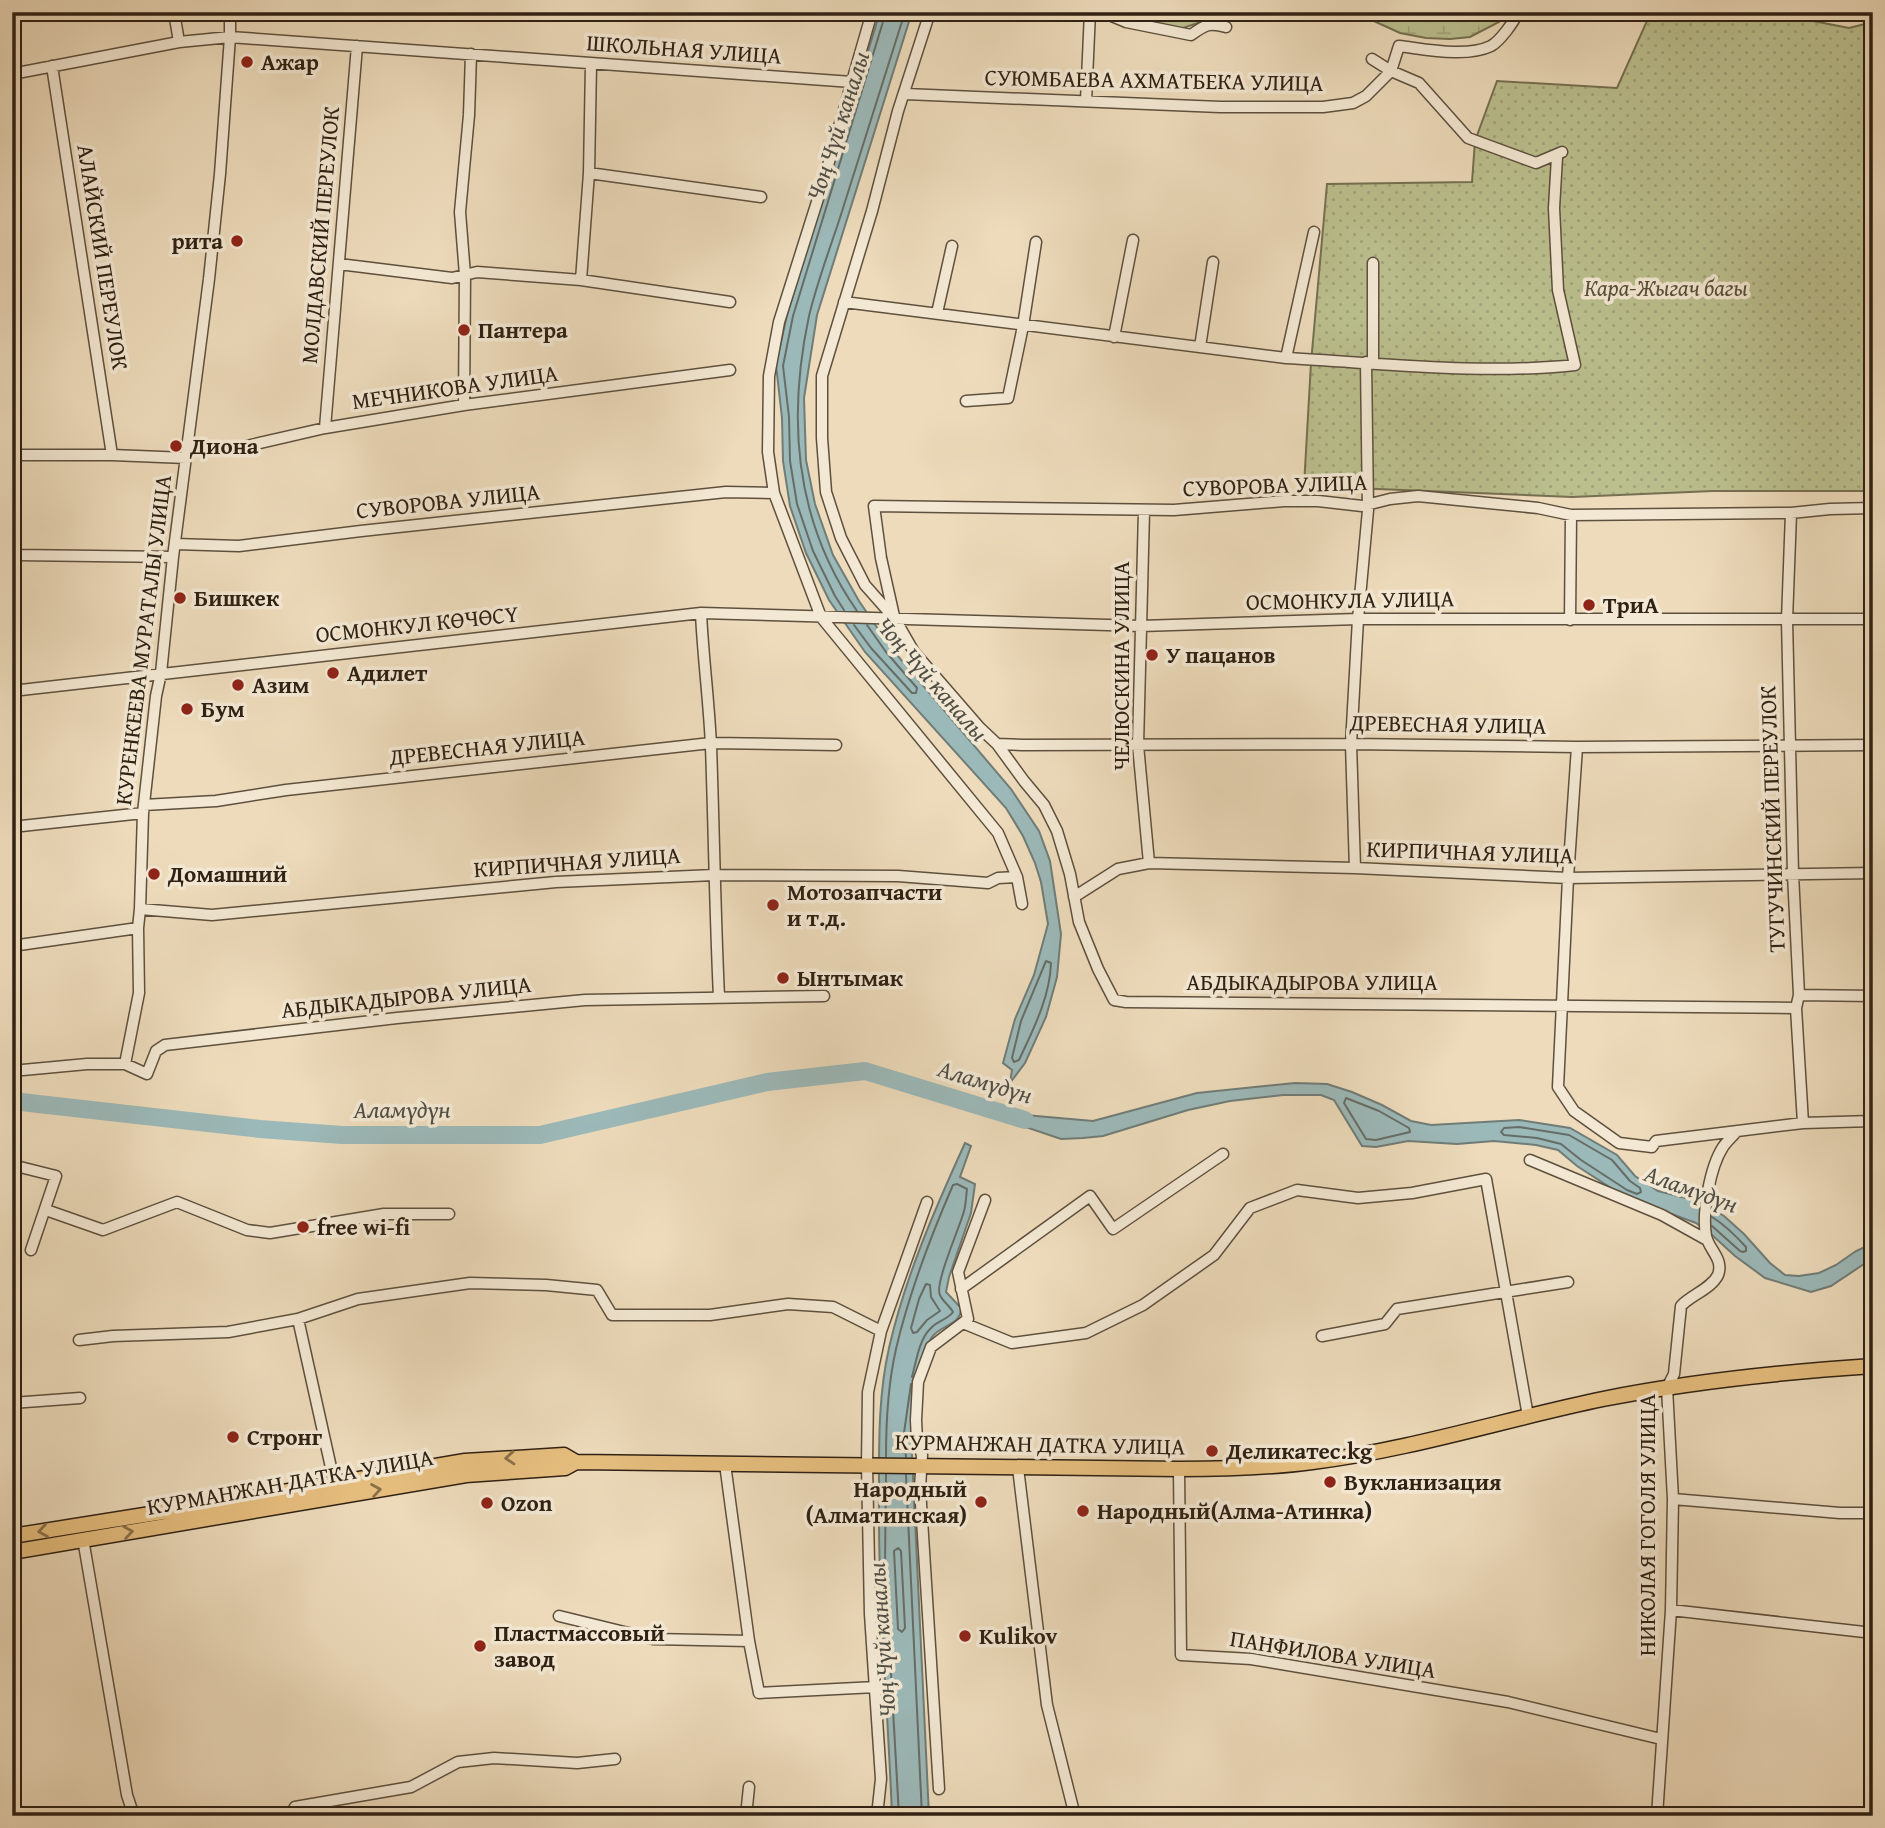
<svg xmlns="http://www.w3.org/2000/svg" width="1885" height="1828" font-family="'Gentium Book Plus',serif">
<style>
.grass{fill:#bbbf8e;stroke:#757051;stroke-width:2}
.wetland{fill:url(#wetland-marsh);stroke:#757051;stroke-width:2}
.park{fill:url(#park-dots);stroke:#757051;stroke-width:2}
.water{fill:#9cb9b9;stroke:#707c77;stroke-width:2}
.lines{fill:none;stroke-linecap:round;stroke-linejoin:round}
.shore{stroke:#666d66;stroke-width:2}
.river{stroke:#9cb9b9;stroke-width:18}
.minor-casing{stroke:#5e503e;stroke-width:13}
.major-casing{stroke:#2f2114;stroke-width:17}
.minor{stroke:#f3e8d3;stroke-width:10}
.major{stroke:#e6be7e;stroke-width:14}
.oneway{stroke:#8a7049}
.poi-dot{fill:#8f2418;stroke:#f3e8d3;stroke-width:2.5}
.labels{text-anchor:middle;stroke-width:7;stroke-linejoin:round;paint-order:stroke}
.street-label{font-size:23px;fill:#2f2114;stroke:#f3e8d3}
.poi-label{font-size:23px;font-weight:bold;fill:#2f2114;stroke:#f3e8d3;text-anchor:start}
.park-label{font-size:23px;font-style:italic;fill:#595039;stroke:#f3e8d3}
.water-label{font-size:24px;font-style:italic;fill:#504f46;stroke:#f3e8d3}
</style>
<defs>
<pattern id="wetland-marsh" width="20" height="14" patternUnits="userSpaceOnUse" patternTransform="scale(1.75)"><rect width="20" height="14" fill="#bbbf8e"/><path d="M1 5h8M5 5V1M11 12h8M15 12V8" fill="none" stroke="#a1a47a"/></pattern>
<pattern id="park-dots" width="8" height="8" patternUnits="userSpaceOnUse" patternTransform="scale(1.75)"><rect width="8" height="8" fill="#bbbf8e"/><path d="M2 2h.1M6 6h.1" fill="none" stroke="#a1a47a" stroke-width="1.8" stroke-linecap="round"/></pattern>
</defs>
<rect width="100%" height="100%" fill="#eddbbb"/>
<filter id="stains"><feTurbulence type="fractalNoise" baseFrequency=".00286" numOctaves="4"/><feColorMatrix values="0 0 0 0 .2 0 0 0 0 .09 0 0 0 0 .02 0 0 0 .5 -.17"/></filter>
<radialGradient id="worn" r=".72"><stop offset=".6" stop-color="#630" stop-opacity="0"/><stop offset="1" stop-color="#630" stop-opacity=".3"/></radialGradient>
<path class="grass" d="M1113,12H1208L1204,21L1180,29L1131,20Z"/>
<path class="wetland" d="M1354,12H1506L1499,22L1470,37L1450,39L1426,38L1400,33Z"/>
<path class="park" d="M1651,12H1785L1803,19L1849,28L1873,22V491H1713L1572,497L1304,486L1311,363L1327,184L1472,182L1475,141L1497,81L1617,88Z"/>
<path class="water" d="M880,12H912L817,315L804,398L806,460L815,504L833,555L859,601L891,648L1011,789L1039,831L1050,861L1061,934L1057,977L1046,1017L1025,1063L1010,1083L1012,1070L1003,1063L1015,1019L1034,975L1048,924L1041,882L1035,863L1023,836L1006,808L865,652L829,600L806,553L790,506L783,461L782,418L776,365L787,315Z
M1295,1083L1327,1084L1352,1092L1382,1105L1411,1121L1431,1125L1519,1120L1570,1128L1617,1155L1635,1176L1658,1191L1698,1201L1724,1216L1744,1234L1770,1263L1785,1275L1799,1276L1819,1273L1836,1265L1856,1251L1873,1243V1258L1831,1286L1811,1292L1765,1278L1735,1256L1712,1235L1696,1223L1625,1197L1577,1166L1558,1150L1536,1145L1494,1141L1457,1144L1408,1141L1376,1147L1362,1146L1334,1100L1321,1095H1283L1230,1101L1188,1110L1103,1136L1083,1138L1061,1139L999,1118L1005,1108L1025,1115L1093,1121L1197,1093Z
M965,1143L971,1146L960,1177L975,1184L971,1213L949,1277L946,1292L961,1308C961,1326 940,1325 932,1337C918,1361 914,1406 911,1434L929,1816H892C888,1709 878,1603 879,1496C879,1447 878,1396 889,1348C905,1277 935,1209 965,1143Z"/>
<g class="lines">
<path class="shore" d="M844,610L835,596L813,551L797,504L790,461L789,417L783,366L793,316L886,12
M857,611C795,522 787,419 809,316C818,278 833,241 844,205C864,140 885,76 905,12
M854,625L871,648L912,693H916L917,688L886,652L867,625
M1046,961L1051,963C1050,997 1033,1030 1019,1060L1014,1062L1012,1058L1021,1021Z
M1346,1098L1379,1111L1409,1128L1410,1132L1376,1140L1366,1139L1344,1103Z
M1519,1127L1569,1135L1612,1160L1630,1181L1640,1188L1641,1192L1637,1194L1627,1190L1581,1160L1561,1144L1537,1138L1504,1135L1501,1132L1504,1128Z
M1712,1226L1740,1251L1743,1252L1746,1251V1247C1736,1236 1725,1225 1712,1217
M926,1284L930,1285L931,1297L940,1311L927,1320L917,1332L913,1333L911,1328L919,1299Z
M886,1457C886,1421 888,1384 896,1349C909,1293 930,1238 953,1185L957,1184L967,1189C966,1196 966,1204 964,1211C960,1227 934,1284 940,1295C943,1302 950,1306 953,1312C947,1320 937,1321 930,1329C919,1340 916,1362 912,1377
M906,1457L904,1433L911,1384
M886,1474L885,1566L899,1816
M906,1475L922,1816
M898,1548L901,1551L905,1628L902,1632L898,1629L894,1551Z"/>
<path class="river" d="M12,1101L260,1129L342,1135H540L767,1082L865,1071L1025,1120"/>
<defs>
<path id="minor" d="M174,12L179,42
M872,12L822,186L779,322L769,376L768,452L774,493L821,617L998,833L1017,877L1022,904
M930,12L898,111L872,211L822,376V438L826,492L841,538L865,585L895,619L914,652L980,728L997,744L1023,745L1351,744L1577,747L1873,745
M1102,12L1126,22L1191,35C1205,25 1209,22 1226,27
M1372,59L1391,71L1419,83L1468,138L1536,163L1562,152
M52,66L112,455
M12,74L179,42L230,37L852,82
M905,94L1220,107H1323L1353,103L1366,96L1391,71L1399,46C1425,49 1466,58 1491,46C1500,41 1514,22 1518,12
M1086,101L1090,12
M589,173L761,197
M339,264L452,278L477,272L581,280L730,302
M581,280L589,173L591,64
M844,302L1286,358L1314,232
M937,313L952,246
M1114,337L1133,240
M1200,347L1213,262
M1286,358C1382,363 1480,375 1575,365L1558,290L1554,208L1557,157
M1373,363V263
M966,401L1008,398L1023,326L1036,242
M464,405L465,275L460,212L469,115L471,54
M325,428L357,46
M188,450L242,447L325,428L464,405L730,370
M12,455H112L186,458
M1144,511L1138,745L1149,863
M1791,513L1787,620L1793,874L1799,995L1796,1008L1803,1123
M12,529L16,555L173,557
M175,544L239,546L361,531L726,492L774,493
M701,613C703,657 709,701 711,746C714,830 715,913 719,997
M894,616L881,558L874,506L1174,510L1284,501H1318L1362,506L1390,499L1418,496L1538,508L1571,515L1791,513L1830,509L1873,508
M1570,620L1571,515
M12,691L701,613L1141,626L1358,619H1873
M997,744L1024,781L1044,805L1057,831L1070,874L1079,922L1098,969L1114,1000L1126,1002L1796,1008
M1577,747L1568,878L1558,1087L1574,1111L1619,1143L1652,1147L1656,1141L1803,1123L1873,1121
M144,805L216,801L286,790L711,743L836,745
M12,827L143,813
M1355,868L1351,744L1358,619L1368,510L1366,362
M1074,897L1118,869L1149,863L1355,868L1568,878L1873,873
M140,909L212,915L556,882L714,875L898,876L988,883L998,878L1017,877
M12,946L138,928
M1799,995L1873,996
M125,1064L139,993L138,928L140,909L143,813L156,696L161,673L173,557L209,279L220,174L230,37V12
M12,1071L87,1064H125L147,1074L156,1051L165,1045L397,1018L585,1000L824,996
M1530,1160L1662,1215L1707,1240
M12,1165L56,1176L31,1250
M46,1210L103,1230L177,1202L247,1230L270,1233L384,1214H449
M961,1289L1090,1196L1113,1229L1223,1154
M298,1319L336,1490
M963,1323L1012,1343L1086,1333L1143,1305L1214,1255L1250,1208L1297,1190L1358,1198L1412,1193L1486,1179L1528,1416
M1322,1336L1385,1324L1397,1309L1568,1282
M79,1340L113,1336L228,1332L298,1319L358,1299L470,1283L546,1285L597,1290L612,1315H710L788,1304L833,1307L881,1331
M12,1403L80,1398
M725,1464L749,1641L759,1693L876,1687
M1018,1468L1047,1705L1075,1816
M1179,1469L1181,1655L1251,1659L1508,1702L1661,1739
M1673,1499L1840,1513H1873
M83,1539L127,1795L134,1816
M1671,1610L1873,1633
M559,1616L653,1639L749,1641
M939,1789L920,1488L922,1455L917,1441L916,1420L918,1382L931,1347L968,1319L958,1272L985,1200
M290,1816L295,1807L411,1787L458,1762L494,1758L577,1763L615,1759
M746,1816L749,1787
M877,1816L881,1779L870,1614L867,1465L868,1392L881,1331L927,1202
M1657,1816L1671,1610L1673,1499L1667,1388L1674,1374L1681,1306C1691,1295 1711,1289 1718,1275C1724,1259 1709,1250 1706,1236C1702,1212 1710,1167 1723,1147C1727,1141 1733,1136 1737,1131"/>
<path id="major" d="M12,1536L182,1509L465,1461L564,1455L576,1462
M12,1552L466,1475L565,1468L576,1462L1179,1469C1223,1469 1267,1468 1312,1462C1410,1450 1506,1419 1603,1399C1693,1381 1782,1372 1873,1366"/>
</defs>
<use href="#minor" class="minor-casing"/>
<use href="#major" class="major-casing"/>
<use href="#minor" class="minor"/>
<use href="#major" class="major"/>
</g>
<defs><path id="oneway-chevron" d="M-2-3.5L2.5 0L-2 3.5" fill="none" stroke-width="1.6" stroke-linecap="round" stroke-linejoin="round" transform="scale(1.75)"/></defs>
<g class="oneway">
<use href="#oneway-chevron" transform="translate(510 1458) rotate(176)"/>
<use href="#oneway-chevron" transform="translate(376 1490) rotate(-9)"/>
<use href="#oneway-chevron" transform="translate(43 1531) rotate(171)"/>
<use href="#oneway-chevron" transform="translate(128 1532) rotate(-9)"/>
</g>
<g class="poi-dot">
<circle cx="247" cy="62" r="7"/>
<circle cx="237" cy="241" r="7"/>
<circle cx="464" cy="330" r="7"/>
<circle cx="176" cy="446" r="7"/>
<circle cx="180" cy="598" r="7"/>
<circle cx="1589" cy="605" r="7"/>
<circle cx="1152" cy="655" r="7"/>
<circle cx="333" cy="673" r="7"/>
<circle cx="238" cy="685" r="7"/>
<circle cx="187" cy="709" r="7"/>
<circle cx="154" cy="874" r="7"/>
<circle cx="773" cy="905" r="7"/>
<circle cx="783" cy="978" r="7"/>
<circle cx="303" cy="1227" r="7"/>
<circle cx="233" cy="1437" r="7"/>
<circle cx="1212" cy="1451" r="7"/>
<circle cx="1330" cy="1482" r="7"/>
<circle cx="981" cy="1502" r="7"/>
<circle cx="487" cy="1503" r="7"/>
<circle cx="1083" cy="1511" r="7"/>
<circle cx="965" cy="1636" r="7"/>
<circle cx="480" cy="1646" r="7"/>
</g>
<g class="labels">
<g class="street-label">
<text transform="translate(684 49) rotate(4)" y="8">ШКОЛЬНАЯ УЛИЦА</text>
<text transform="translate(1154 80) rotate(1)" y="8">СУЮМБАЕВА АХМАТБЕКА УЛИЦА</text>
<text transform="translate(320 235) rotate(-85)" y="8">МОЛДАВСКИЙ ПЕРЕУЛОК</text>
<text transform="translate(103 257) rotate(81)" y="8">АЛАЙСКИЙ ПЕРЕУЛОК</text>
<text transform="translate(455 387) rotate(-8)" y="8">МЕЧНИКОВА УЛИЦА</text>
<text transform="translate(1275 485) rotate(-2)" y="8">СУВОРОВА УЛИЦА</text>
<text transform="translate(448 501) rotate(-6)" y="8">СУВОРОВА УЛИЦА</text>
<text transform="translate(1350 600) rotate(-1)" y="8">ОСМОНКУЛА УЛИЦА</text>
<text transform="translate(417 624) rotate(-6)" y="8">ОСМОНКУЛ КӨЧӨСҮ</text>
<text transform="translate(143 640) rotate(-83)" y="8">КУРЕНКЕЕВА МУРАТАЛЫ УЛИЦА</text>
<text transform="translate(1121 666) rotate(-90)" y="8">ЧЕЛЮСКИНА УЛИЦА</text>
<text transform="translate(1448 724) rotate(1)" y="8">ДРЕВЕСНАЯ УЛИЦА</text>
<text transform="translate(487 747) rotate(-6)" y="8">ДРЕВЕСНАЯ УЛИЦА</text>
<text transform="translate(1772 819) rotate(-92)" y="8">ТУГУЧИНСКИЙ ПЕРЕУЛОК</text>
<text transform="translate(1470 852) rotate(2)" y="8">КИРПИЧНАЯ УЛИЦА</text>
<text transform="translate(577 862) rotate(-4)" y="8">КИРПИЧНАЯ УЛИЦА</text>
<text x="1312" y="990">АБДЫКАДЫРОВА УЛИЦА</text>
<text transform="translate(406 997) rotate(-6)" y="8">АБДЫКАДЫРОВА УЛИЦА</text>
<text transform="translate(1040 1444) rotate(1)" y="8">КУРМАНЖАН ДАТКА УЛИЦА</text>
<text transform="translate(290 1482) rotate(-10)" y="8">КУРМАНЖАН ДАТКА УЛИЦА</text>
<text transform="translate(1647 1525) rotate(-90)" y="8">НИКОЛАЯ ГОГОЛЯ УЛИЦА</text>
<text transform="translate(1333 1654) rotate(9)" y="8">ПАНФИЛОВА УЛИЦА</text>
</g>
<g class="poi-label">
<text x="261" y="70">Ажар</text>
<text x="223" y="249" text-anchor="end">рита</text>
<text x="478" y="338">Пантера</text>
<text x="190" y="454">Диона</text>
<text x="194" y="606">Бишкек</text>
<text x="1603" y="613">ТриА</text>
<text x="1166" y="663">У пацанов</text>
<text x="347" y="681">Адилет</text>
<text x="252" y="693">Азим</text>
<text x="201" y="717">Бум</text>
<text x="168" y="882">Домашний</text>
<text x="787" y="900">Мотозапчасти<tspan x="787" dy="26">и т.д.</tspan></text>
<text x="797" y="986">Ынтымак</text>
<text x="317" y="1235">free wi-fi</text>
<text x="247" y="1445">Стронг</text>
<text x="1226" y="1459">Деликатес.kg</text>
<text x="1344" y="1490">Вукланизация</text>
<text x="967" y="1497" text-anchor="end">Народный<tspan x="967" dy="26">(Алматинская)</tspan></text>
<text x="501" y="1511">Ozon</text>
<text x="1097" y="1519">Народный(Алма-Атинка)</text>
<text x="494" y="1641">Пластмассовый<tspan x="494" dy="26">завод</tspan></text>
<text x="979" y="1644">Kulikov</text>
</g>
<g class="park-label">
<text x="1666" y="296">Кара-Жыгач багы</text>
</g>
<g class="water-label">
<text transform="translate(838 126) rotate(-72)" y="8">Чоң Чүй каналы</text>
<text transform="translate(932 679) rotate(49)" y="8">Чоң Чүй каналы</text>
<text transform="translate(985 1082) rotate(17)" y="8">Аламүдүн</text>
<text x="402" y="1118">Аламүдүн</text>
<text transform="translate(1691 1189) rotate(20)" y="8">Аламүдүн</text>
<text transform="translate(882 1640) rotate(-94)" y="8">Чоң Чүй каналы</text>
</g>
</g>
<rect width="1885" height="1828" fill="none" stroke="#eddbbb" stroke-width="42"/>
<rect x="14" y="14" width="1857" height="1800" fill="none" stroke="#2f2114" stroke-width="3.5"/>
<rect x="21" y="21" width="1843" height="1786" fill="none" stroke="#2f2114" stroke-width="2"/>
<rect width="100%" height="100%" filter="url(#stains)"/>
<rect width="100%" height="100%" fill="url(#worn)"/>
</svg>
